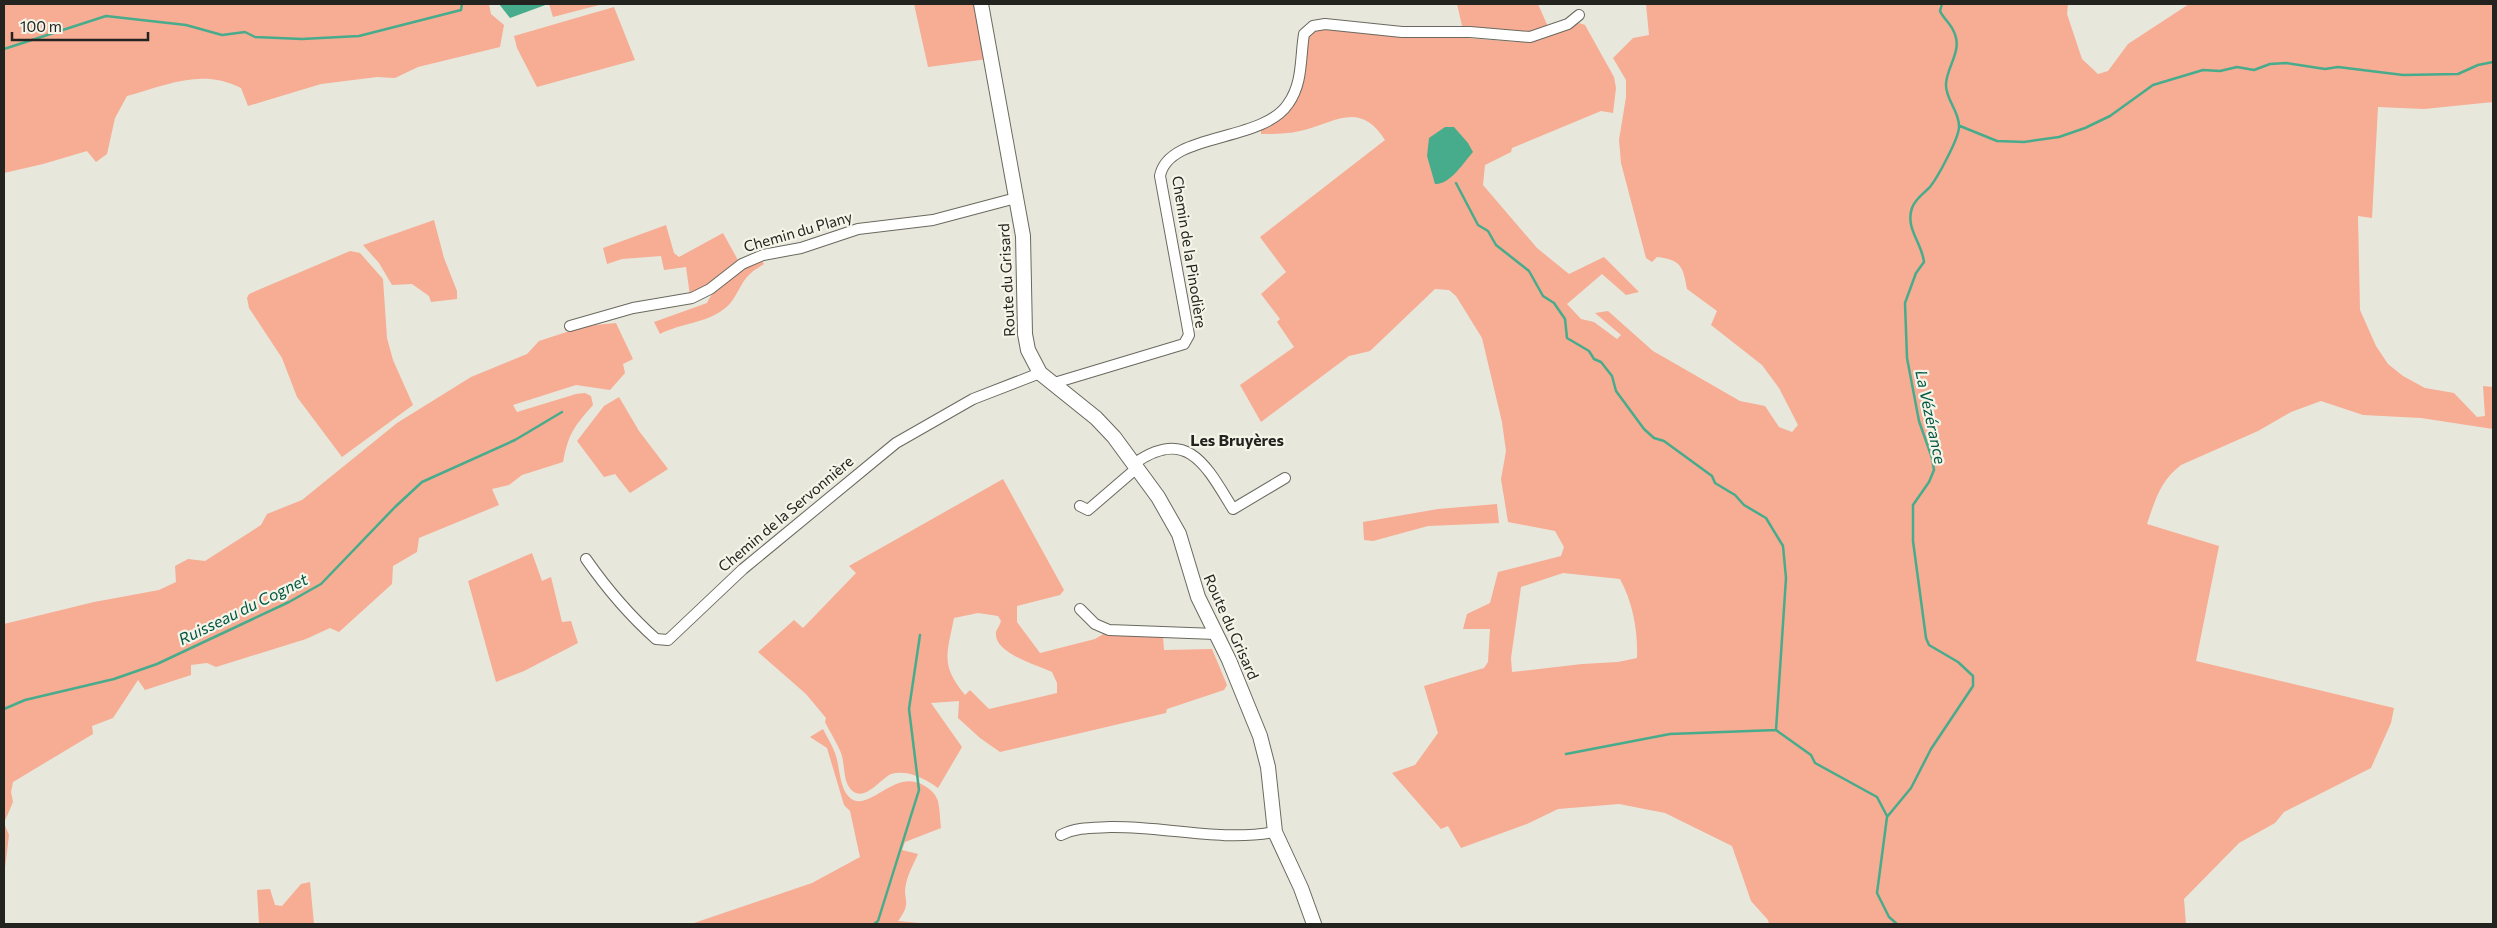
<svg xmlns="http://www.w3.org/2000/svg" width="2497" height="928" font-family="Commissioner,sans-serif">
<style>
.green{fill:#f7ac94;fill-rule:evenodd}
.water{fill:#47ac8b}
.lines{fill:none;stroke-linecap:round;stroke-linejoin:round}
.stream{stroke:#47ac8b;stroke-width:2.5}
.street-casing{stroke:#6a695f;stroke-width:12}
.secondary-casing{stroke:#6a695f;stroke-width:16}
.street{stroke:#fff;stroke-width:10}
.secondary{stroke:#fff;stroke-width:14}
.labels{text-anchor:middle;stroke-width:4.5;stroke-linejoin:round;paint-order:stroke}
.street-label{font-size:15px;fill:#23231f;stroke:#f5f4e9}
.water-label{font-size:16px;font-style:italic;fill:#005741;stroke:#f5f4e9}
.neighbourhood-label{font-size:16px;font-weight:bold;fill:#23231f;stroke:#f5f4e9}
</style>
<rect width="100%" height="100%" fill="#e8e7db"/>
<path class="green" d="M4,4H489L491,14L504,25L500,47L418,67L395,78L377,77L321,84L248,106L241,88C202,68 167,85 127,96L115,118L107,154L96,162L87,151L43,164L4,173Z
M549,4H603L553,17Z
M914,4H977L988,59L928,67Z
M1457,4H1538L1549,29L1527,34L1463,30Z
M1646,4H2068L2067,14L2082,59L2098,74L2108,71L2128,44L2189,4H2493V102L2424,109L2378,107L2372,218L2358,216L2360,310L2376,346L2388,364L2403,376L2425,388L2454,393L2477,417L2485,416L2483,386L2493,387V429L2421,418L2363,415L2321,401L2291,412L2258,431L2181,465C2161,480 2155,500 2147,524L2219,546L2196,661L2394,708L2391,723L2371,768L2284,812L2275,823L2239,843L2184,899L2186,924H1769L1768,920L1751,901L1732,846L1665,813L1619,804L1558,809L1527,824L1461,848L1448,826L1441,829L1392,773L1415,765L1438,733L1424,686L1484,668L1488,662L1490,629H1463L1467,614L1490,603L1498,572L1561,556L1564,547L1555,531L1508,522L1501,479L1506,451L1502,422L1482,338L1456,296L1449,290L1435,289L1370,351L1349,356L1261,422L1240,385L1294,347L1277,322L1280,319L1261,294L1286,272L1260,237L1385,140C1359,99 1334,124 1300,131C1287,134 1274,134 1261,134V130L1288,113L1296,96L1309,34L1325,27L1518,42L1550,36L1579,23L1585,25L1614,77L1616,88L1613,113L1601,111L1512,148L1511,152L1485,165L1483,185L1537,248L1569,274L1604,257L1639,292L1626,295L1602,274L1567,304L1581,319L1594,322L1617,339L1621,335L1595,313L1608,311L1653,351L1740,401L1765,406L1779,427L1792,432L1798,425L1779,388L1762,365L1711,325L1717,311L1687,289C1683,266 1681,260 1657,257L1652,262L1646,258L1621,163L1619,140L1626,97V80L1613,58L1633,38L1649,35ZM1563,573L1620,579C1633,603 1638,631 1637,658L1618,662L1582,664L1512,672L1511,658L1521,587Z
M614,7L635,60L537,87L517,48L514,36Z
M434,220L444,258L457,291V299L431,302L429,296L412,284L392,285L379,263L363,245Z
M666,225L674,253L679,257L723,233L739,262L712,284L690,296L686,267L664,270L661,256L622,259L607,264L603,248Z
M350,251L360,253L383,279L387,338L393,360L413,405L342,457L297,397L282,358L249,308L247,298L249,294Z
M762,261L764,264C760,267 755,269 751,273C739,283 737,300 724,309C704,324 681,323 660,334L654,322L707,303C716,283 742,268 762,261Z
M616,323L633,359L623,364L625,373L610,390L576,385L513,405L517,412L576,394L585,393L591,396L593,405C574,427 569,432 563,462L522,475L509,485L492,489L499,505L419,538L417,552L393,566L392,584L339,632L330,628L306,639L216,667L207,663L191,665V675L145,690L138,680L113,718L92,726L93,734L13,782L11,792L13,802L4,823L9,835L4,876V624L94,602L159,590L176,582L175,566L188,559L205,561L261,525L267,514L302,500L397,423L471,377L527,354L539,341L585,326Z
M619,397L639,431L668,469L630,493L615,474L604,477L577,441L604,406Z
M1003,479L1064,590L1060,595L1017,606V622L1040,653L1095,639L1105,633L1163,636L1164,650L1212,649L1227,685L1224,690L1167,709L1166,713L1000,752L980,738L958,718L959,701L931,703L962,747L938,788C926,779 907,769 891,774C880,779 862,806 849,787C843,778 845,764 841,753C837,743 830,732 825,722L826,718L806,694L758,652L794,620L803,628L856,573L849,566ZM978,613L998,616L1001,621C1000,625 997,629 996,632C993,653 1037,665 1052,672L1057,683V693L989,709L970,690L965,695C940,665 947,654 954,618Z
M1497,504L1499,523L1428,526L1373,541L1364,540L1363,522L1438,509Z
M532,553L542,581L551,577L562,622L571,621L578,643L524,671L496,682L468,581Z
M823,729C827,737 832,745 835,753C840,766 839,787 849,797C868,815 894,768 923,785C930,789 935,793 938,801C940,810 940,820 941,828L905,842L902,850L918,854C914,863 908,874 906,884C902,901 913,901 898,921L931,924H691L812,883L860,857L850,811L844,805L827,748L810,737Z
M310,882L314,924H259L257,890L270,889L275,905L282,906L301,884Z"/>
<path class="water" d="M499,4H548L510,18Z
M1445,127H1454L1468,143L1473,152C1464,162 1450,185 1435,184L1427,156L1429,138Z"/>
<g class="lines">
<path class="stream" d="M4,49L106,16L186,25L222,35L245,32L255,37L302,39L359,36L461,10L462,4
M1960,126L1997,141L2024,142L2059,137L2085,128L2110,116L2153,85L2203,70L2220,71L2237,67L2254,70L2270,64L2286,63L2325,69L2338,67L2403,75L2458,74L2478,65L2493,62
M1456,183L1478,225L1488,231L1496,245L1529,271L1543,296L1554,303L1565,319L1567,338L1589,351L1594,359L1601,362L1612,376L1616,391L1644,429L1654,438L1664,441L1712,476L1715,483L1735,495L1744,505L1766,518L1783,546L1786,578L1776,730L1811,755L1815,763L1877,797L1887,816
M4,709L25,700L114,679L157,664L289,602L321,584L395,507L422,482L515,440L562,412
M1566,754L1670,734L1776,730
M874,924L878,921L919,790L909,709L920,635
M1897,924L1889,917L1877,893L1887,817L1911,788L1931,749L1973,686V676L1958,662L1929,645L1926,638L1913,541V505L1929,482L1934,470L1932,458L1919,421L1907,358L1905,303L1916,273L1924,262C1922,243 1905,228 1912,208C1915,199 1923,194 1929,188C1937,179 1959,138 1959,127C1960,112 1945,99 1946,84C1947,65 1964,50 1953,30C1950,23 1943,18 1940,11L1942,4"/>
<defs>
<path id="street" d="M570,326L633,308L692,298L710,289L742,264L763,255L801,248L858,229L933,220L1016,198
M1051,384L1184,344L1189,335L1160,176C1168,132 1262,143 1288,104C1303,83 1300,59 1304,34L1313,26L1325,24L1402,32H1470L1530,37L1568,24L1579,15
M1135,463C1188,426 1207,467 1233,509L1285,478
M1080,506L1088,510L1138,467
M586,559C607,589 629,615 656,639L668,640L743,569L896,443L973,399L1040,373
M1080,609L1095,624L1109,630L1216,634
M1061,835C1077,827 1092,828 1110,827C1165,826 1220,842 1275,832"/>
<path id="secondary" d="M981,4L1023,236L1025,334L1028,350L1040,373L1096,418L1114,437L1158,497L1179,534L1198,597L1229,660L1260,736L1268,767L1275,832L1301,888L1314,924"/>
</defs>
<use href="#street" class="street-casing"/>
<use href="#secondary" class="secondary-casing"/>
<use href="#street" class="street"/>
<use href="#secondary" class="secondary"/>
</g>
<g class="labels">
<g class="street-label">
<text transform="translate(798 232) rotate(-16)" y="5">Chemin du Plany</text>
<text transform="translate(1189 252) rotate(81)" y="5">Chemin de la Pinodière</text>
<text transform="translate(1007 280) rotate(-93)" y="5">Route du Grisard</text>
<text transform="translate(786 514) rotate(-40)" y="5">Chemin de la Servonnière</text>
<text transform="translate(1231 627) rotate(66)" y="5">Route du Grisard</text>
</g>
<g class="water-label">
<text transform="translate(1931 417) rotate(78)" y="6">La Vézérance</text>
<text transform="translate(243 609) rotate(-26)" y="6">Ruisseau du Cognet</text>
</g>
<g class="neighbourhood-label">
<text x="1237" y="446">Les Bruyères</text>
</g>
</g>
<rect width="2497" height="928" fill="none" stroke="#23231f" stroke-width="10"/>
<path d="M12 32v8h136v-8" fill="none" stroke="#23231f" stroke-width="2.5"/>
<text x="20" y="32" font-size="15" fill="#23231f" stroke="#f5f4e9" stroke-width="4" paint-order="stroke">100 m</text>
</svg>
